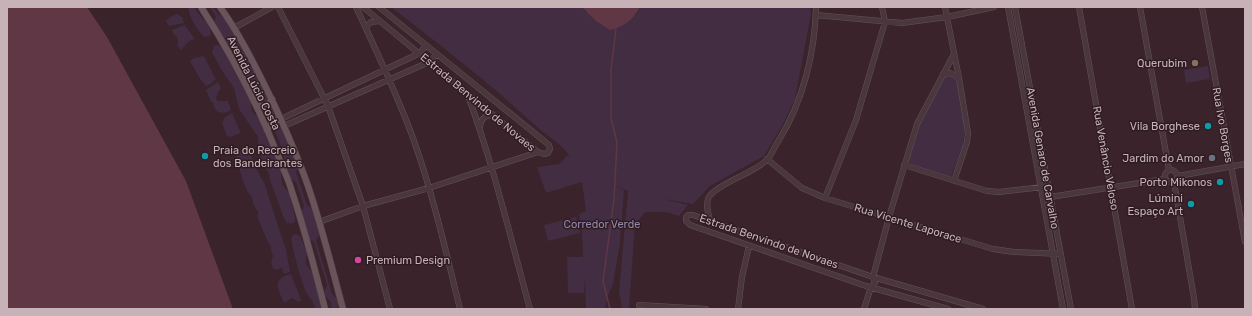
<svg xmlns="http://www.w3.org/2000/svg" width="1252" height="316" font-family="Rubik,sans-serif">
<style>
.green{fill:#422d42}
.water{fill:#603744}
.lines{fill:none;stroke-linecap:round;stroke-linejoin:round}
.stream{stroke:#603744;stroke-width:1.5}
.minor-casing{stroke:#655257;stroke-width:6}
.major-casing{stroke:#534046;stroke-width:7}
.minor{stroke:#4a363d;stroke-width:5}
.major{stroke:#6a545b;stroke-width:6}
.education-dot{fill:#8d6e63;stroke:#2f1c22;stroke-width:1.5}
.culture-dot{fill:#0f9aa8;stroke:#2f1c22;stroke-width:1.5}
.worship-dot{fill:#6b7280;stroke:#2f1c22;stroke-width:1.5}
.hotel-dot{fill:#d1479c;stroke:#2f1c22;stroke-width:1.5}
.labels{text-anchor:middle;stroke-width:3;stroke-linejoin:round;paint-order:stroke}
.poi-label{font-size:11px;fill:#c6b2b7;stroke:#2f1c22;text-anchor:end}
.street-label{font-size:11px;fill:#c6b2b7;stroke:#2f1c22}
.park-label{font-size:11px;fill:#9387ab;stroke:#2f1c22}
</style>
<rect width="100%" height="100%" fill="#3a232a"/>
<path class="green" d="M188,7H195C198,18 214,23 210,36L204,37C196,28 190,19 188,7Z
M210,7H213L219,15L223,14L255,69L256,75L268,100L267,103H262L250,80L244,74L240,65L241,60L235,48H230L214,22L216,17Z
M391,7H582L586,11L636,15L640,7H810L811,14L795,99L782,126L764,156L710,186L693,204L663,199L688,205L679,216L666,212H645L635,225L629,309H622L619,292L628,191L611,184L624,190L620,243L613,284L607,298L605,309H586L585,278L584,293H568L567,257H583L582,234L579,214L586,211L582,182L546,193L537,167L559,164L568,155L571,158C561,143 550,138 537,127C491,84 441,46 391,7Z
M177,14L182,17L184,23L169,26L166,21L170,17Z
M185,25L195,39L189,41L182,49L180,50L179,47H177L178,42L177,37L174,35L172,30Z
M219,45L224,51L250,99L252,111L260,120L281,171L282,184L289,193L295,217V221L292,224L286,222L283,216L269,177L270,176L263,163L259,151L258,137L239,109L234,88L222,71L212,52L214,46Z
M204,56L216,80H214L211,84L206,86L200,79L190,61L194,58Z
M1208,66L1210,79L1186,83L1184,70Z
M951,74L957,78L965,129L963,145L951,177L907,164L922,116L945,76Z
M218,82L221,88L218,92L216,99L218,101H228L231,110L225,113L218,112C215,110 213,106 213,102H211L206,90Z
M273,105L279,118L269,124L262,110L269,109Z
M232,113L241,133L230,137L227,136L222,123L225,117Z
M277,125L281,127L299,166L296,172L307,205L313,208L321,234L316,240L332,294C338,299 340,301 337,309H332L330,301L325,296L324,293L327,285L314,242L310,240L301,211L304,206L296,182L291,179L284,160V153L274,129Z
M247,150L250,152L254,164L265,185L279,229L286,249L290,272L285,274L283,272L282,268L275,270C270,266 271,261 273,256L271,250V245L269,244L257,216L259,213C254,206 253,205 252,197C244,191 238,162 235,152Z
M576,217L580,233L548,241L544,225Z
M296,234L300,236L307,252L306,264L313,274L322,309H315C314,301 308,297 305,290C299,273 294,256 291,238L293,235Z
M291,274L301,300L299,302L292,298L284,303C278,289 271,279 291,274Z"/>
<path class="water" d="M7,7H87L107,37L186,181L233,309H7Z
M582,7H640C633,20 624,27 610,30L596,21Z"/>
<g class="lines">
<path class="stream" d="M610,309L603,281L614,200L617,143L611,118V70L616,29"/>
<defs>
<path id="minor" d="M278,7L328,106L363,206L390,309
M356,7C376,50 397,94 413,138C433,194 446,252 460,309
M363,7L538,152L544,154L548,153L550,149L549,145L379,7
M945,7L959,78L968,133L967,142L954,181
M1008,7L1063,309
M1015,7L1071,309
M1079,7L1132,309
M1140,7L1169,170
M1202,7L1245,242
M816,15L902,23L947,17L994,7
M234,28L272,7
M367,31L366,27L371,22L379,21
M943,74L950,73L959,78
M467,93C493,163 510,236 530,309
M281,119L420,53L426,45
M284,126L429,62L437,54
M480,127C481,119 485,114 494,116
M767,159L802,188L825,198L993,249L1014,252L1061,254
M904,165L987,191L999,192L1043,187
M1165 176a6 6 0 1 1 12 0a6 6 0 1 1-12 0Z
M1178,176L1245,164
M1174,182L1194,298L1195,309
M1050,197L1165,179
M825,198L856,120L885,22L882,7
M710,220C708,213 706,206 708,199C713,185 755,173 768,159C772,154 775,146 779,140C803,101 815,53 816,7
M319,222L363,206L429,188L538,152
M639,305L706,309
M738,309L742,277L749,246
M864,309L871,287L875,283L873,277L889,217L917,124L954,54
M948,309L866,286L690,225L686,221V217L688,215H693L873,277L983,309"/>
<path id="major" d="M201,7C232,55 258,105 279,158C283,169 289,180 292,192C305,230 315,270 325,309
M220,7C241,36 256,68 272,100C285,128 298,157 308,186C322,227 332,268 343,309
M257,106H267L272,99
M267,130L273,122L281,119"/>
</defs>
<use href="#minor" class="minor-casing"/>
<use href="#major" class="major-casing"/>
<use href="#minor" class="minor"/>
<use href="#major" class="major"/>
</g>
<circle class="education-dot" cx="1195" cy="63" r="4"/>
<g class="culture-dot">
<circle cx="1208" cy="126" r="4"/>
<circle cx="205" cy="156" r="4"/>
<circle cx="1220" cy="182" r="4"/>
<circle cx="1191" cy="204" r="4"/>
</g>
<circle class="worship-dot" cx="1212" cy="158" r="4"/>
<circle class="hotel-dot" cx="358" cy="260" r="4"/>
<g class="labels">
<g class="poi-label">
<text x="1187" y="67">Querubim</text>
<text x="1200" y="130">Vila Borghese</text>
<text x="213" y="154" text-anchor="start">Praia do Recreio<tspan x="213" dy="13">dos Bandeirantes</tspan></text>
<text x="1204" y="162">Jardim do Amor</text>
<text x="1212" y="186">Porto Mikonos</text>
<text x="1183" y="202">Lúmini<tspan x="1183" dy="13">Espaço Art</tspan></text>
<text x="366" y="264" text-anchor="start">Premium Design</text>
</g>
<g class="street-label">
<text transform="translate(254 83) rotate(63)" y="4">Avenida Lúcio Costa</text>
<text transform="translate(478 102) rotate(40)" y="4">Estrada Benvindo de Novaes</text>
<text transform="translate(1223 125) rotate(80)" y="4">Rua Ivo Borges</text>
<text transform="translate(1043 158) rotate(80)" y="4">Avenida Genaro de Carvalho</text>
<text transform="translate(1106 158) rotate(80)" y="4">Rua Venâncio Veloso</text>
<text transform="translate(908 223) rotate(17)" y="4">Rua Vicente Laporace</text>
<text transform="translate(769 241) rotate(19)" y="4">Estrada Benvindo de Novaes</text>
</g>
<g class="park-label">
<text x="602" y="228">Corredor Verde</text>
</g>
</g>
<rect width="1252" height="316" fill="none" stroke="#c6b2b7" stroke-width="16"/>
</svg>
